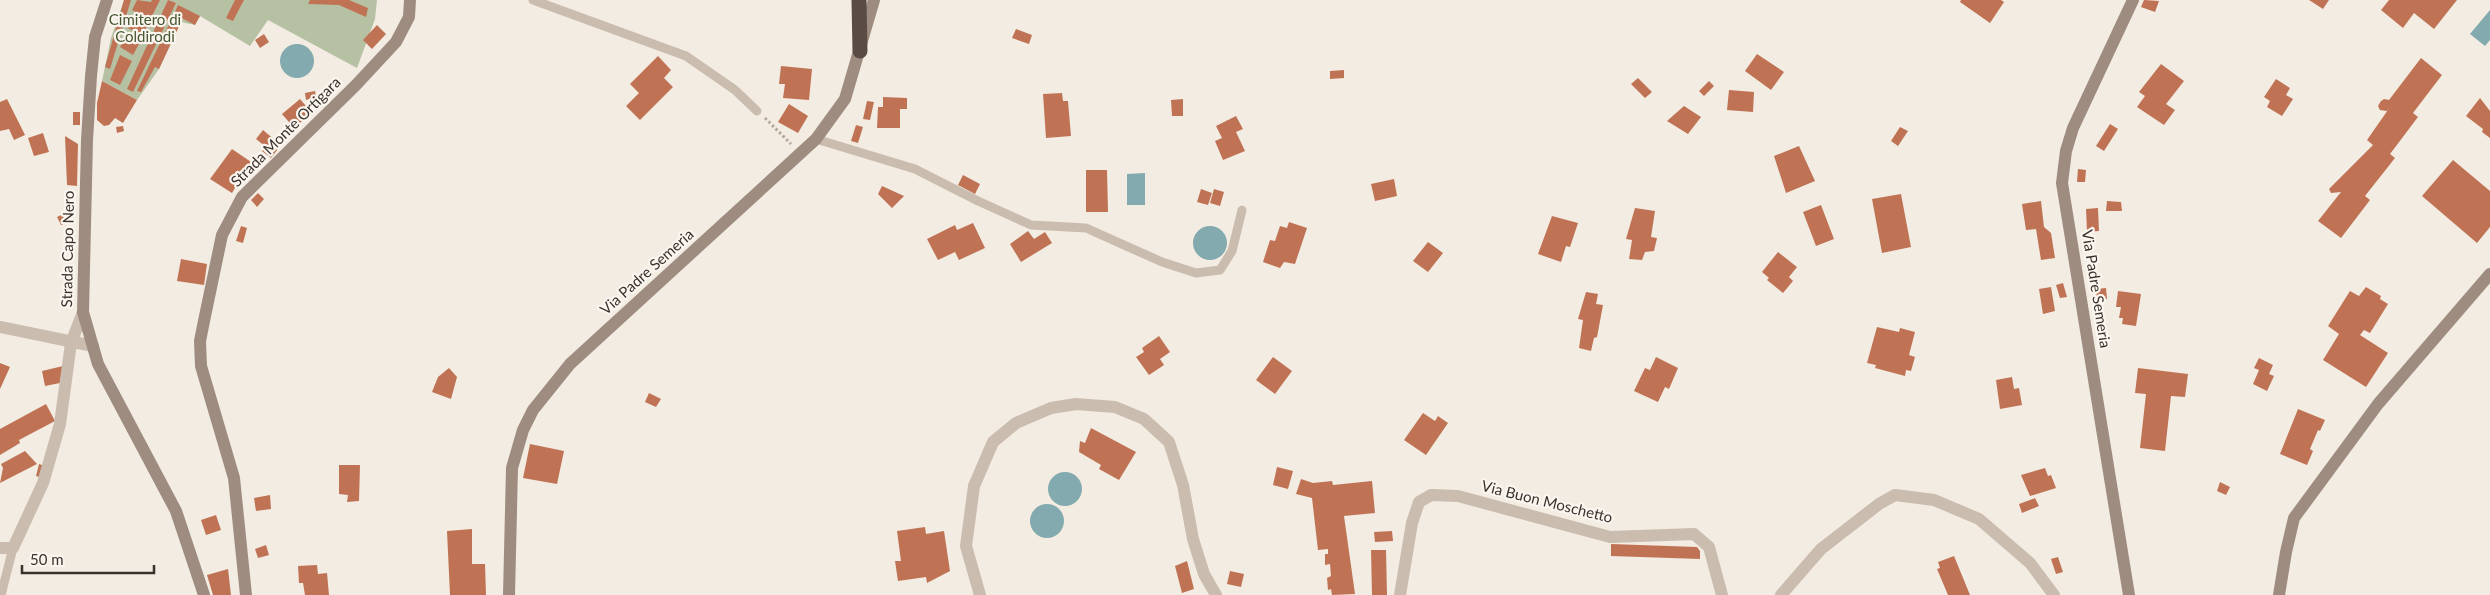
<svg xmlns="http://www.w3.org/2000/svg" width="2490" height="595" font-family="Lato,sans-serif">
<style>
.green{fill:#b6c1a3}
.water{fill:#83aaae}
.building{fill:#bf7354}
.lines{fill:none;stroke-linecap:round;stroke-linejoin:round}
.path{stroke:#b6a799;stroke-width:3;stroke-dasharray:2.5 2.5;stroke-linecap:butt}
.lane{stroke:#cabcae;stroke-width:9}
.street{stroke:#cabcae;stroke-width:12}
.secondary{stroke:#9e8c80;stroke-width:12}
.highway{stroke:#5a4c44;stroke-width:15}
.labels{text-anchor:middle;stroke-width:4.5;stroke-linejoin:round;paint-order:stroke}
.park-label{font-size:15px;fill:#475731;stroke:#faf5ef}
.street-label{font-size:15px;fill:#3a312c;stroke:#faf5ef}
</style>
<rect width="100%" height="100%" fill="#f3ece2"/>
<path class="green" d="M124,0H377L375,19L357,68L268,20L250,46L200,16L195,25L181,22L159,69L137,100L102,81L111,38Z"/>
<path class="water" d="M2490,10V40L2485,46L2470,34Z
M280 61a17 17 0 1 1 34 0a17 17 0 1 1-34 0Z
M1145,173V205H1127V174Z
M1193 243a17 17 0 1 1 34 0a17 17 0 1 1-34 0Z
M1048 489a17 17 0 1 1 34 0a17 17 0 1 1-34 0Z
M1030 521a17 17 0 1 1 34 0a17 17 0 1 1-34 0Z"/>
<path class="building" d="M124,0H131L110,69L105,67Z
M137,0L151,2L152,0H160L150,20L132,10Z
M168,0L176,3L133,92L127,89Z
M235,0H244L233,21L226,18Z
M310,0H349L368,8L366,17L339,5L308,4Z
M1961,0H2001L2004,2L1990,23L1960,2Z
M2144,0L2159,1L2155,12L2141,7Z
M2309,0H2329L2323,9Z
M2389,0H2457L2434,29L2414,13L2403,28L2381,10Z
M178,5L200,16L195,25L174,14Z
M172,18L181,22L159,69L155,67L141,92L137,91Z
M144,20L149,23L142,35L128,28L131,21L140,26Z
M377,25L386,34L372,49L363,40Z
M1016,29L1032,35L1029,44L1012,38Z
M128,34L140,42L133,55L120,47Z
M264,34L269,42L260,48L255,40Z
M1757,54L1784,72L1771,90L1745,71Z
M120,55L132,61L120,85L110,80Z
M658,56L671,70L664,78L673,87L640,120L626,106L639,93L630,84Z
M2421,58L2442,75L2413,113L2418,117L2390,154L2395,158L2365,196L2370,200L2341,238L2318,221L2341,192L2331,193L2329,189L2373,145L2367,140L2390,107L2387,111L2380,110L2378,106L2381,101L2384,99L2389,100Z
M2161,64L2184,81L2166,104L2175,110L2164,125L2137,107L2145,96L2139,92Z
M781,66L812,69L809,100L783,98L785,84H779Z
M1344,70V78L1330,79V71Z
M1638,78L1652,92L1645,98L1631,84Z
M2276,79L2290,88L2286,95L2293,99L2282,116L2267,107L2270,101L2264,97Z
M102,81L137,100L123,123L115,118L109,125L104,126L97,120V103Z
M1709,81L1714,86L1704,96L1699,91Z
M1729,90L1754,92L1753,112L1727,110Z
M315,91L316,98L306,100L305,93Z
M1062,93L1063,101H1068L1071,136L1046,138L1043,94Z
M883,97L907,98V109H900V128H877L878,107H883Z
M2480,98L2490,111V138L2482,132L2483,129L2466,116Z
M7,99L25,135L14,140L9,129L0,131V102Z
M300,99L312,113L294,128L282,114Z
M1183,99V116H1172L1171,100Z
M867,101L874,102L870,120L863,119Z
M789,104L808,116L798,133L778,122Z
M1684,106L1701,117L1688,134L1667,121Z
M73,112H80V125H73Z
M1236,116L1243,129L1236,132L1245,151L1223,160L1215,141L1222,138L1216,126Z
M2110,124L2118,129L2104,151L2096,146Z
M856,125L863,127L858,143L851,141Z
M123,126L124,131L117,133L116,127Z
M1900,127L1908,131L1898,146L1891,141Z
M263,130L281,145L271,158L262,151L266,147L256,139Z
M43,133L49,152L34,156L28,138Z
M65,136L78,144L77,186L67,185Z
M1799,146L1815,181L1786,193L1774,156Z
M232,149L254,164L241,185L238,183L232,193L210,179Z
M2453,160L2490,191V227L2477,243L2422,196Z
M2078,169L2086,170L2085,182H2077Z
M1086,170H1107L1108,212H1086Z
M963,175L980,184L975,194L958,185Z
M1394,179L1397,196L1375,201L1371,184Z
M882,186L904,196L892,208L878,194Z
M1201,189L1212,193L1208,205L1197,202Z
M1214,189L1224,192L1220,206L1210,203Z
M258,193L264,199L257,207L251,200Z
M1901,194L1911,247L1882,253L1872,199Z
M2041,201L2044,227L2051,233L2055,258L2041,260L2036,229L2026,230L2022,204Z
M2107,201L2121,202L2122,211H2106Z
M1821,205L1834,239L1816,246L1803,212Z
M1635,208L1655,211L1651,237L1657,238L1654,251L1645,252L1642,260L1629,259L1632,240L1626,239Z
M2098,208L2099,231L2087,232L2086,209Z
M63,214L66,223L61,225L57,217Z
M1552,216L1578,223L1570,247L1566,246L1561,262L1538,254Z
M1289,222L1307,228L1295,264L1284,262L1280,268L1263,262L1270,240L1275,241L1280,226L1287,228Z
M973,223L985,248L959,260L955,252L938,260L927,239L955,225L957,230Z
M241,226L247,228L243,243L236,241Z
M1028,231L1034,239L1045,232L1052,243L1021,262L1010,244Z
M1428,242L1443,253L1428,272L1413,261Z
M1778,252L1797,267L1789,277L1793,281L1783,293L1767,280L1769,278L1762,272Z
M181,259L207,264L204,285L177,281Z
M2063,283L2067,297L2060,298L2056,285Z
M2051,287L2055,311L2043,314L2039,289Z
M2366,287L2381,296L2380,299L2388,304L2370,333L2364,330L2360,335L2388,353L2366,387L2323,360L2339,334L2328,326L2350,291L2359,296Z
M2106,288L2107,299L2097,300L2096,289Z
M2118,291L2141,294L2136,326L2122,324L2123,318H2119L2121,307H2116Z
M1586,292L1598,294L1596,304L1603,305L1597,337L1594,338L1591,351L1579,348L1583,320L1578,319Z
M1877,327L1899,332L1900,328L1915,332L1909,355L1915,357L1911,371L1906,370L1905,376L1875,368L1876,365L1867,363Z
M1159,336L1170,352L1160,359L1164,365L1149,375L1136,357L1144,352L1142,348Z
M1273,357L1292,371L1275,394L1256,380Z
M1656,357L1678,368L1669,389L1665,387L1658,402L1634,391L1645,368L1650,370Z
M2259,358L2273,365L2269,374L2274,376L2267,391L2253,384L2259,370L2254,368Z
M0,363L10,367L0,389Z
M63,366L60,383L45,386L42,371Z
M449,368L457,377L451,399L432,392L438,377Z
M2138,368L2188,374L2185,397L2171,396L2165,451L2140,448L2146,394L2135,393Z
M2012,377L2014,389L2019,388L2022,405L2000,409L1996,380Z
M649,393L661,399L656,407L645,402Z
M46,404L55,421L19,440L20,443L0,455V429Z
M2298,409L2325,420L2320,431L2318,430L2310,449L2313,451L2307,465L2280,454Z
M1423,413L1435,421L1438,416L1448,423L1426,455L1404,440Z
M1091,428L1136,452L1119,480L1099,469L1101,465L1079,452L1080,441L1085,443Z
M530,444L564,451L557,484L523,478Z
M25,451L37,464L0,483L3,468L1,464Z
M39,464L45,466L42,478L36,476Z
M339,465H360L359,501L347,502L348,495L339,494Z
M1277,467L1293,471L1288,489L1273,485Z
M2045,468L2048,476L2051,475L2056,488L2030,496L2021,475Z
M1301,479L1313,483L1332,481L1333,485L1372,481L1375,513L1344,516L1355,594L1332,595L1331,589L1328,590L1327,578L1331,576L1330,564L1325,565V554H1328V549L1318,550L1312,498L1296,494Z
M2220,482L2230,487L2226,495L2217,491Z
M270,495L271,509L256,511L254,498Z
M2035,498L2039,506L2022,513L2019,504Z
M216,515L221,530L206,535L201,520Z
M925,527L926,534L944,531L950,571L927,583L926,577L898,581L895,561H901L897,531Z
M472,529V564H485L486,595H450L447,531Z
M1392,531L1393,541L1375,542L1374,532Z
M1611,544L1697,547L1700,551V559L1611,556Z
M266,545L269,555L258,558L255,549Z
M1371,550H1386L1387,595H1372Z
M1954,556L1970,595H1948L1937,569L1940,568L1938,562Z
M2058,557L2063,572L2056,574L2051,559Z
M1187,561L1194,589L1182,593L1175,566Z
M317,565L318,574L327,573L329,595H305L303,583H299L298,566Z
M228,569L231,595H213L207,575Z
M1230,571L1244,574L1241,587L1227,584Z"/>
<g class="lines">
<path class="path" d="M765,118L791,144"/>
<path class="lane" d="M533,0L686,56L735,90L757,111
M816,139L915,169L978,201L1031,225L1086,228L1162,262L1196,273L1220,270L1232,251L1242,210
M1,595L13,548"/>
<path class="street" d="M0,327L93,346
M0,548H13L43,483L60,424L71,343L83,312
M980,595L966,546L974,486L993,442L1016,423L1051,408L1076,404L1115,407L1144,419L1169,442L1183,485L1193,539L1204,574L1216,595
M1400,595L1412,523L1419,502L1431,495L1458,496L1610,537L1694,534L1709,547L1722,595
M1781,595L1821,549L1879,504L1895,495L1934,500L1979,519L2030,563L2054,595"/>
<path class="secondary" d="M107,0L95,37L91,76L87,140L83,312L98,364L176,511L204,595
M246,595L234,478L201,366L200,341L204,321L222,235L242,197L356,85L396,42L409,17L410,0
M509,595L512,468L523,430L533,410L570,364L816,139L845,99L874,0
M2129,595L2062,183L2066,151L2073,128L2133,0
M2279,595L2286,552L2294,518L2378,404L2490,274"/>
<path class="highway" d="M859,0L860,51"/>
</g>
<g class="labels">
<g class="park-label">
<text x="145" y="25">Cimitero di<tspan x="145" dy="17">Coldirodi</tspan></text>
</g>
<g class="street-label">
<text transform="translate(286 132) rotate(-45)" y="5">Strada Monte Ortigara</text>
<text transform="translate(68 249) rotate(-89)" y="5">Strada Capo Nero</text>
<text transform="translate(647 272) rotate(-42)" y="5">Via Padre Semeria</text>
<text transform="translate(2096 289) rotate(81)" y="5">Via Padre Semeria</text>
<text transform="translate(1547 502) rotate(14)" y="5">Via Buon Moschetto</text>
</g>
</g>
<path d="M22 565v8h132v-8" fill="none" stroke="#3a312c" stroke-width="2.5"/>
<text x="30" y="565" font-size="15" fill="#3a312c" stroke="#faf5ef" stroke-width="4" paint-order="stroke">50 m</text>
</svg>
